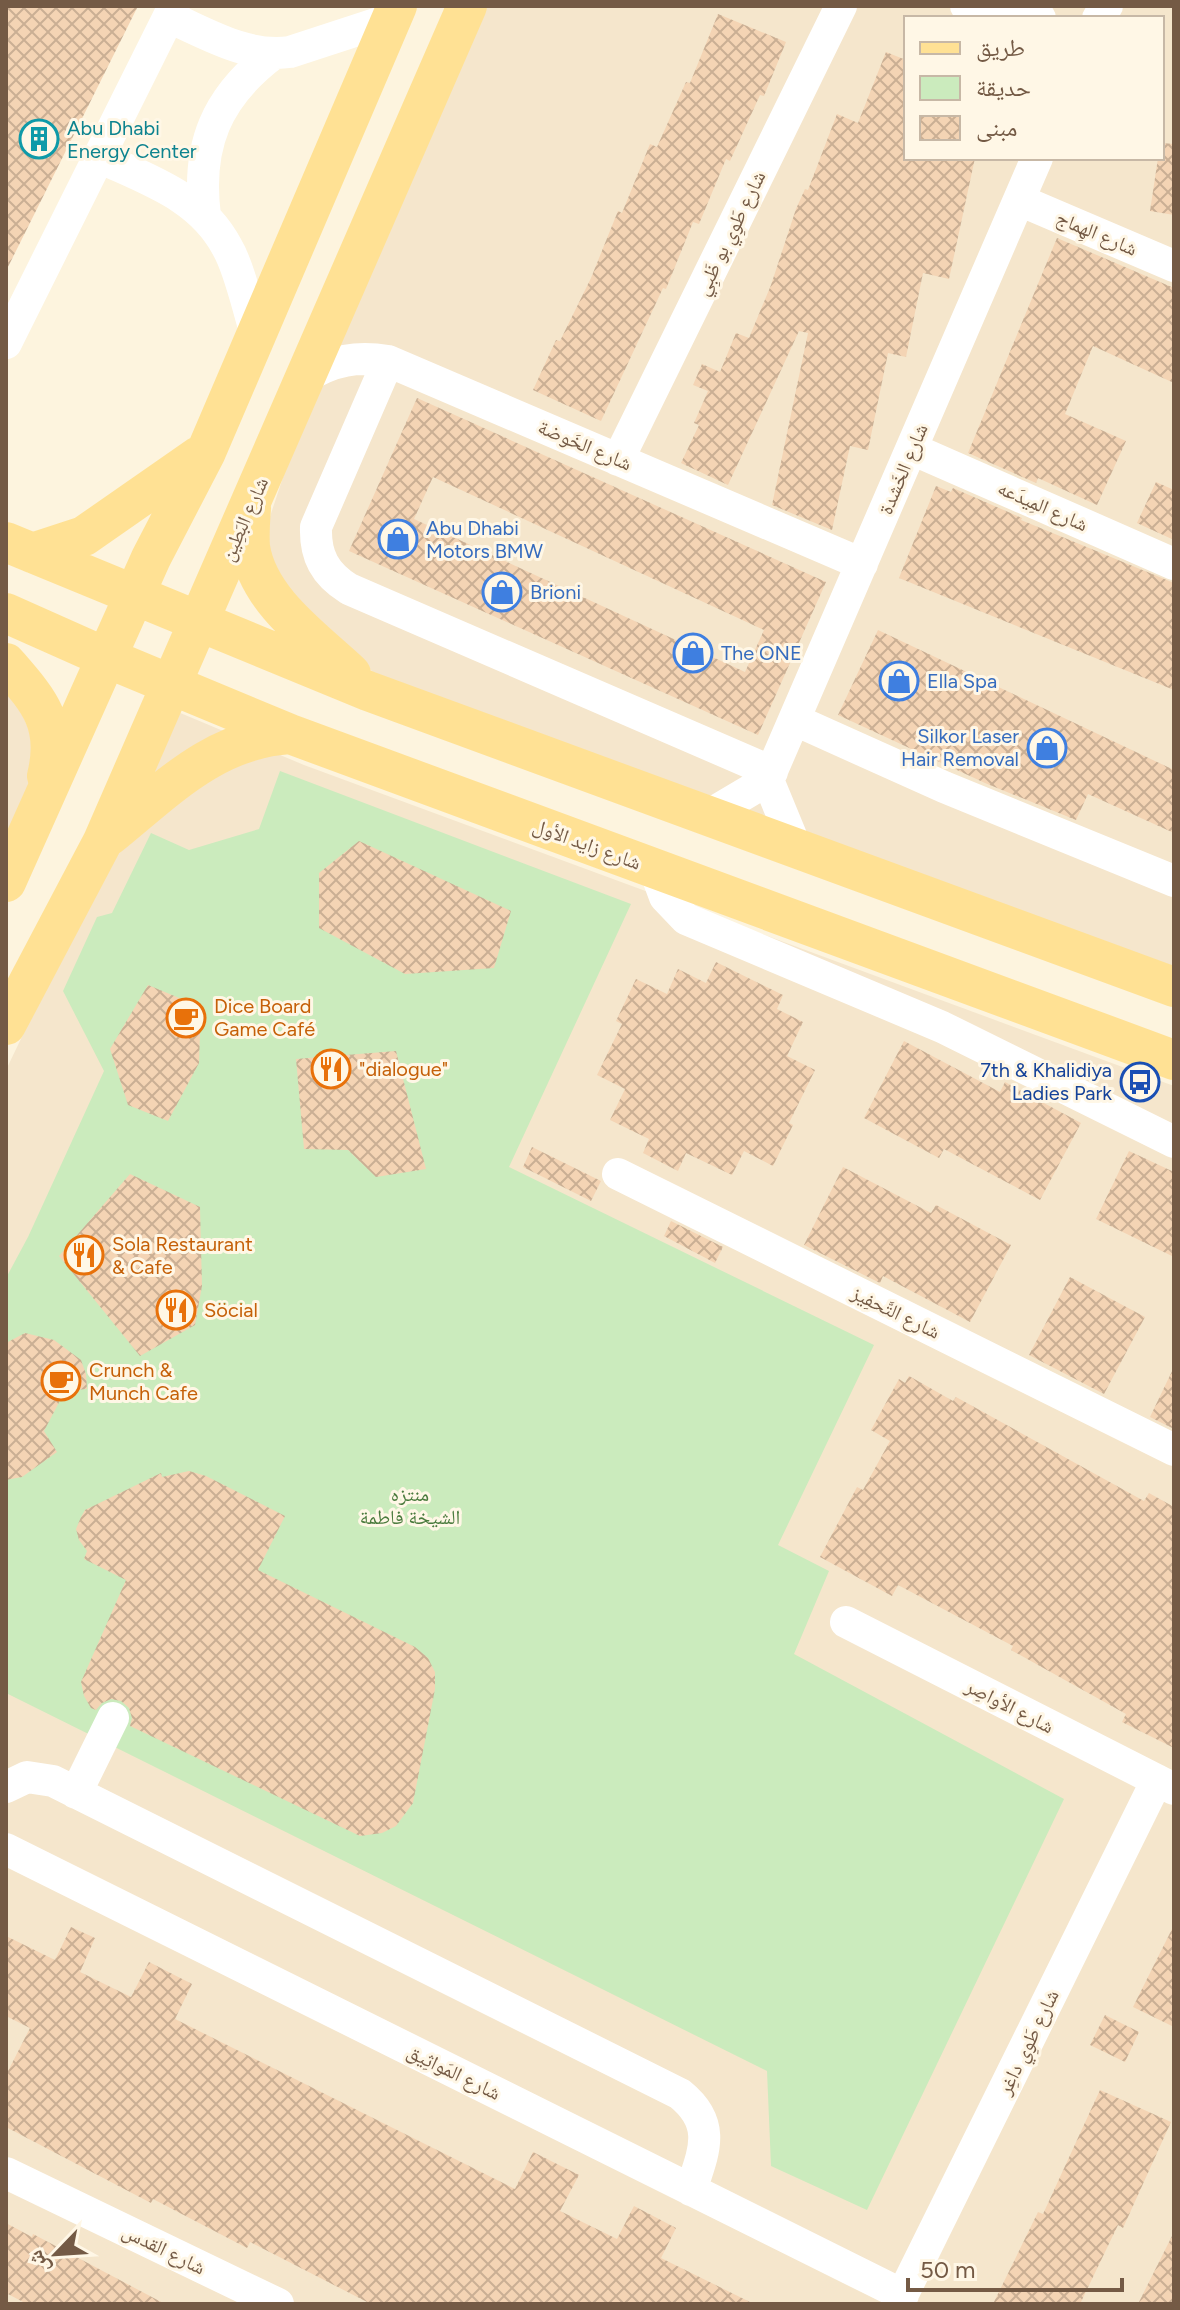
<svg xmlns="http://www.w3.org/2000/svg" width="1180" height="2310" font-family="Figtree,'Noto Naskh Arabic',sans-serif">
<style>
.residential{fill:#f5e6cc;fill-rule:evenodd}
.park{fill:#cbebbd}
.building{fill:url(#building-cross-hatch);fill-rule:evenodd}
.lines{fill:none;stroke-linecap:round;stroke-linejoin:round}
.minor{stroke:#fff;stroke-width:32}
.major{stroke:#ffe194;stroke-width:40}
.labels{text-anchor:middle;stroke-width:6;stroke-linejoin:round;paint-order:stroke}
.culture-label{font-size:20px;fill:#0d838f;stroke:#fff7e6;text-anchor:start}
.street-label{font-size:20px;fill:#745a45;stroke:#fff7e6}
.shop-label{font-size:20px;fill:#366cbe;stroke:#fff7e6;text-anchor:start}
.food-label{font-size:20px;fill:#c56008;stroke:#fff7e6;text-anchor:start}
.transit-label{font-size:20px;fill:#164399;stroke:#fff7e6;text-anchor:end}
.park-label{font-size:20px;fill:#4a7b3d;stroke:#fff7e6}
</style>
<defs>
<pattern id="building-cross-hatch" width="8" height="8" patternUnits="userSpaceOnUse" patternTransform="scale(2)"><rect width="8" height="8" fill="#f4d4b4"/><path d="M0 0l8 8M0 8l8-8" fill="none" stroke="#caaf94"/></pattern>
</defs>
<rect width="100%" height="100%" fill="#fdf4de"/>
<path class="residential" d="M485,6H1174V969L381,678L311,623L259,550L290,456ZM906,18H1162V158H906Z
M6,676L42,761L6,845Z
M178,712L304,765L1174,1086V2304H6V1070Z"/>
<path class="park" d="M280,771L631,904L509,1167L874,1345L778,1545L829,1571L794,1654L1064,1799L867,2210L771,2166L767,2071L6,1693V1278L28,1237L104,1071L63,991L97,917L112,913L151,833L189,850L259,829Z"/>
<path class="building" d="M6,6H138L6,271Z
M718,14L786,42L764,96L760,95L730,161L726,159L699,224L693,222L666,289L663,288L601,421L533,390L556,340L560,341L591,278L618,211L622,213L650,144L657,147L686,82L690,83Z
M886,52L906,60V158H975L949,279L923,273L906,357L888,353L868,450L850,446L832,530L772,505L808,333L799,331L728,485L681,463L699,425L694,423L708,391L693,385L702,364L720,372L736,333L749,338L771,285L796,209L805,189L808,190L837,114L858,123Z
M1162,143L1174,144V215L1150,211L1158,158H1162Z
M1057,238L1174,288V383L1093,346L1065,414L1126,441L1097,505L1038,478L1036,483L968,453Z
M417,398L826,582L758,735L349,551ZM433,477L764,630L745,672L414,519Z
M1156,482L1174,490V540L1137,523Z
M936,486L951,492L953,488L1022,518L1021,520L1174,583V690L899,578Z
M878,630L1174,770V833L1088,794L1076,820L985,783L838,715Z
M359,841L511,911L494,968L405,974L319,928V873Z
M716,962L783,995L777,1009L803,1022L787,1056L815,1070L789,1123L793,1125L773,1166L744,1151L732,1175L686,1153L678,1171L643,1153L649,1139L610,1120L625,1089L597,1075L622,1024L616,1021L636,979L667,994L678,969L706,983Z
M148,985L201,1007L199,1063L168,1121L128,1105L110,1049Z
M904,1041L1000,1092L1005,1082L1081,1123L1040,1200L944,1149L939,1158L864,1118Z
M396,1051L426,1169L376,1177L348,1150L304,1149L296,1059Z
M532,1147L601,1181L591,1201L523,1167Z
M1129,1151L1174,1172V1257L1096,1219Z
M843,1167L931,1213L936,1205L1011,1245L970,1322L883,1276L880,1283L804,1245Z
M130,1174L200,1207L202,1286L195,1325L140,1356L59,1256Z
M671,1221L723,1247L715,1263L664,1236Z
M1070,1277L1145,1317L1104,1394L1029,1355Z
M25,1333L54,1340L81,1360L86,1374L87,1389L65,1391L44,1431L57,1452L22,1477L6,1480V1343Z
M1174,1367V1429L1150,1417Z
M909,1376L953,1401L956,1397L1144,1501L1149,1493L1174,1507V1748L1122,1722L1126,1714L1011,1650L1013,1646L898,1585L892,1596L820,1557L857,1487L863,1490L890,1441L871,1430L899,1379L905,1383Z
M189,1471L206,1476L285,1516L258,1570L415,1647L428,1658L435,1672V1689L413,1803L396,1826L382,1833L360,1836L130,1726L132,1718L129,1708L121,1701L111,1699L102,1703L96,1710L91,1708L84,1696L81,1682L126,1580L84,1559L87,1551L79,1540L76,1529L81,1517L85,1510L161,1473L162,1477Z
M1174,1925V2027L1133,2007Z
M71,1927L95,1938L80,1972L131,1997L149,1962L192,1984L175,2019L515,2189L533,2152L579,2175L560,2211L617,2239L634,2206L676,2228L661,2258L754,2304H371L250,2242L247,2248L153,2199L151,2203L6,2127V2075L30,2028L6,2016V1936L55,1960Z
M1105,2015L1139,2032L1125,2062L1090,2045Z
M1100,2090L1171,2122L1123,2228L1118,2225L1080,2304H993L1038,2212L1043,2214Z
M6,2223L32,2237L33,2234L165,2304H27L6,2293Z
M1174,2232V2304H1138Z"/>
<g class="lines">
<path class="minor" d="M966,6L1040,18
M169,17C208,34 246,58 290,52L391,19
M1098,18L1107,6
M99,157C148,180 200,196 227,247C240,269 248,309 256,334
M1019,200L1174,266
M205,216C196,146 216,97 273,54
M6,343L174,6
M388,361L316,527C315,556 325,574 349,589L772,772
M306,377C333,360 357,356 388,361L862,564
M912,449L1174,564
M618,460L841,6
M795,720L944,787L1174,881
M768,780L796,848
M709,815L768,780L1037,158
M655,870L665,897L686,919L942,1027L1174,1142
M618,1174L1174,1450
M846,1622L1174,1789
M6,1787L27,1777L53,1781L680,2094C717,2124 704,2151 691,2190
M76,1793L113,1718
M6,1849L903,2295
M6,2173L278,2304
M898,2304L1157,1780"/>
<path class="major" d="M251,508C250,521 249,534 250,547C258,601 314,639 351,674
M6,542L368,691L1174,987
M32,553L84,536L199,456
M6,613L107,658L290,734L1174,1060
M6,663C38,700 60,723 47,776
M109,836C166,790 213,739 290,734
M6,882L151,558L206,452L397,6
M6,1025L103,841L467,6"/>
</g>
<defs>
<symbol id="building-ring" viewBox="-11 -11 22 22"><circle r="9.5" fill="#fff7e6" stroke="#0f9aa8" stroke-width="1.5"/><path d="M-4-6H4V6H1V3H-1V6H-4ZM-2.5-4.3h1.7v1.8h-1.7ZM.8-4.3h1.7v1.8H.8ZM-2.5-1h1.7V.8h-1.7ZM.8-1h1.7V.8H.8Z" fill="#0f9aa8"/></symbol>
<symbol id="shop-ring" viewBox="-11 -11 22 22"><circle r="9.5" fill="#fff7e6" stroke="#3f7fe0" stroke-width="1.5"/><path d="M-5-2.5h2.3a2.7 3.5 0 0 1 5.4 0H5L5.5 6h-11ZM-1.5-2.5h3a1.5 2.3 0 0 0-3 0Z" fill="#3f7fe0"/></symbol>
<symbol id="cafe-ring" viewBox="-11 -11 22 22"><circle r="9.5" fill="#fff7e6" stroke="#e8710a" stroke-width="1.5"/><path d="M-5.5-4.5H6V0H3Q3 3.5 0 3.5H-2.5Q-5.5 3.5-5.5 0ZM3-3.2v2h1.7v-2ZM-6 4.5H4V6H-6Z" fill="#e8710a"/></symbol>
<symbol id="restaurant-ring" viewBox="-11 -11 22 22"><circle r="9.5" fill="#fff7e6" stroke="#e8710a" stroke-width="1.5"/><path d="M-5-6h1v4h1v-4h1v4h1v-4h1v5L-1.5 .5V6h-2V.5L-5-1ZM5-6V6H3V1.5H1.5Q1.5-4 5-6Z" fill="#e8710a"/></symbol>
<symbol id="bus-ring" viewBox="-11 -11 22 22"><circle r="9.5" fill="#fff7e6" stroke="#1a4fb4" stroke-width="1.5"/><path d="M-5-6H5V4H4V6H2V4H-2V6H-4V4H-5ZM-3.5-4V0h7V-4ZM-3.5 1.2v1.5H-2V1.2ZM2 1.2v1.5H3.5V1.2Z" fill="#1a4fb4"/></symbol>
</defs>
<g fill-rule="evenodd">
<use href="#building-ring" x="17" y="117" width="44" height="44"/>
<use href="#shop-ring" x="376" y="517" width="44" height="44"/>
<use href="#shop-ring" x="480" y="570" width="44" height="44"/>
<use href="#shop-ring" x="671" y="631" width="44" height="44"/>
<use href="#shop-ring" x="877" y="659" width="44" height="44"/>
<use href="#shop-ring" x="1025" y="726" width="44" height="44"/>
<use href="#cafe-ring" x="164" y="996" width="44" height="44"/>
<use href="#restaurant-ring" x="309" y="1047" width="44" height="44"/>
<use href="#bus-ring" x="1118" y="1060" width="44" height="44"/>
<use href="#restaurant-ring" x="62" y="1233" width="44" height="44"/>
<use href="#restaurant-ring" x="154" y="1288" width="44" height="44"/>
<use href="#cafe-ring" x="39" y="1359" width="44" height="44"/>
</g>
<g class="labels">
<g class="culture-label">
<text x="67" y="135">Abu Dhabi<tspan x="67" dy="23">Energy Center</tspan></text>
</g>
<g class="street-label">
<text transform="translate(730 233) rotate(-64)" y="7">شارع طَوِي بو ظَبِي</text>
<text transform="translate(1097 233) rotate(23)" y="7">شارع الهِماج</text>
<text transform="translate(585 445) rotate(23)" y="7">شارع الخَوضة</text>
<text transform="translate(903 469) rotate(-67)" y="7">شارع الخَشدة</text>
<text transform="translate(1043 506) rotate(24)" y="7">شارع المِيدَعه</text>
<text transform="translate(244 519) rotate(-66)" y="7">شارع البَطِين</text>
<text transform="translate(587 844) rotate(20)" y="7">شارع زايد الأول</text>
<text transform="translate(896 1312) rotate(26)" y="7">شارع التَّحفِيز</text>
<text transform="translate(1010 1706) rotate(27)" y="7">شارع الأواصِر</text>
<text transform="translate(1028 2042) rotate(-64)" y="7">شارع طَوِي داغِر</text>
<text transform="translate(454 2072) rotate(26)" y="7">شارع المَواثِيق</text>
<text transform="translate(164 2249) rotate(26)" y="7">شارع القدس</text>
</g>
<g class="shop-label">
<text x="426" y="535">Abu Dhabi<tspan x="426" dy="23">Motors BMW</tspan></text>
<text x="530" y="599">Brioni</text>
<text x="721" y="660">The ONE</text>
<text x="927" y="688">Ella Spa</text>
<text x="1019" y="743" text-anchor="end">Silkor Laser<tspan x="1019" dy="23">Hair Removal</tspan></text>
</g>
<g class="food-label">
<text x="214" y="1013">Dice Board<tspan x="214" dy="23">Game Café</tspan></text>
<text x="359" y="1076">"dialogue"</text>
<text x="112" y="1251">Sola Restaurant<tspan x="112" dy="23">&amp; Cafe</tspan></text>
<text x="204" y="1317">Söcial</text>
<text x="89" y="1377">Crunch &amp;<tspan x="89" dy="23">Munch Cafe</tspan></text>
</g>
<g class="transit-label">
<text x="1112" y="1077">7th &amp; Khalidiya<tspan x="1112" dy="23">Ladies Park</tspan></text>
</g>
<g class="park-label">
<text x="410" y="1501">منتزه<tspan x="410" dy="23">الشيخة فاطمة</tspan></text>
</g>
</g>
<rect width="1180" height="2310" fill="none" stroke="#745a45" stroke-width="16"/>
<rect x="904" y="16" width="260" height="144" fill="#fff7e6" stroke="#c7b8a6" stroke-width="2"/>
<rect x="920" y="42" width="40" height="12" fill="#ffe194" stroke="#c7b8a6" stroke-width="2"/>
<text x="976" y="56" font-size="24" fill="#745a45">طريق</text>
<rect x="920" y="76" width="40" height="24" fill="#cbebbd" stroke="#c7b8a6" stroke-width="2"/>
<text x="976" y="96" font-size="24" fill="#745a45">حديقة</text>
<rect x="920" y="116" width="40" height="24" fill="url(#building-cross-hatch)" stroke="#c7b8a6" stroke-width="2"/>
<text x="976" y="136" font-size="24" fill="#745a45">مبنى</text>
<g transform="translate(56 2254) rotate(245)" stroke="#fff7e6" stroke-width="6" paint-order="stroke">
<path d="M0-6L14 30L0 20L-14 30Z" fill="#745a45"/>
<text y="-12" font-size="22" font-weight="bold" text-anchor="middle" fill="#745a45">ش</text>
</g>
<path d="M908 2278v12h214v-12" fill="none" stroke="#745a45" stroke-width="4"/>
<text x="920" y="2278" font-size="24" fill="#745a45" stroke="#fff7e6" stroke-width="6" paint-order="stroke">50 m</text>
</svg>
